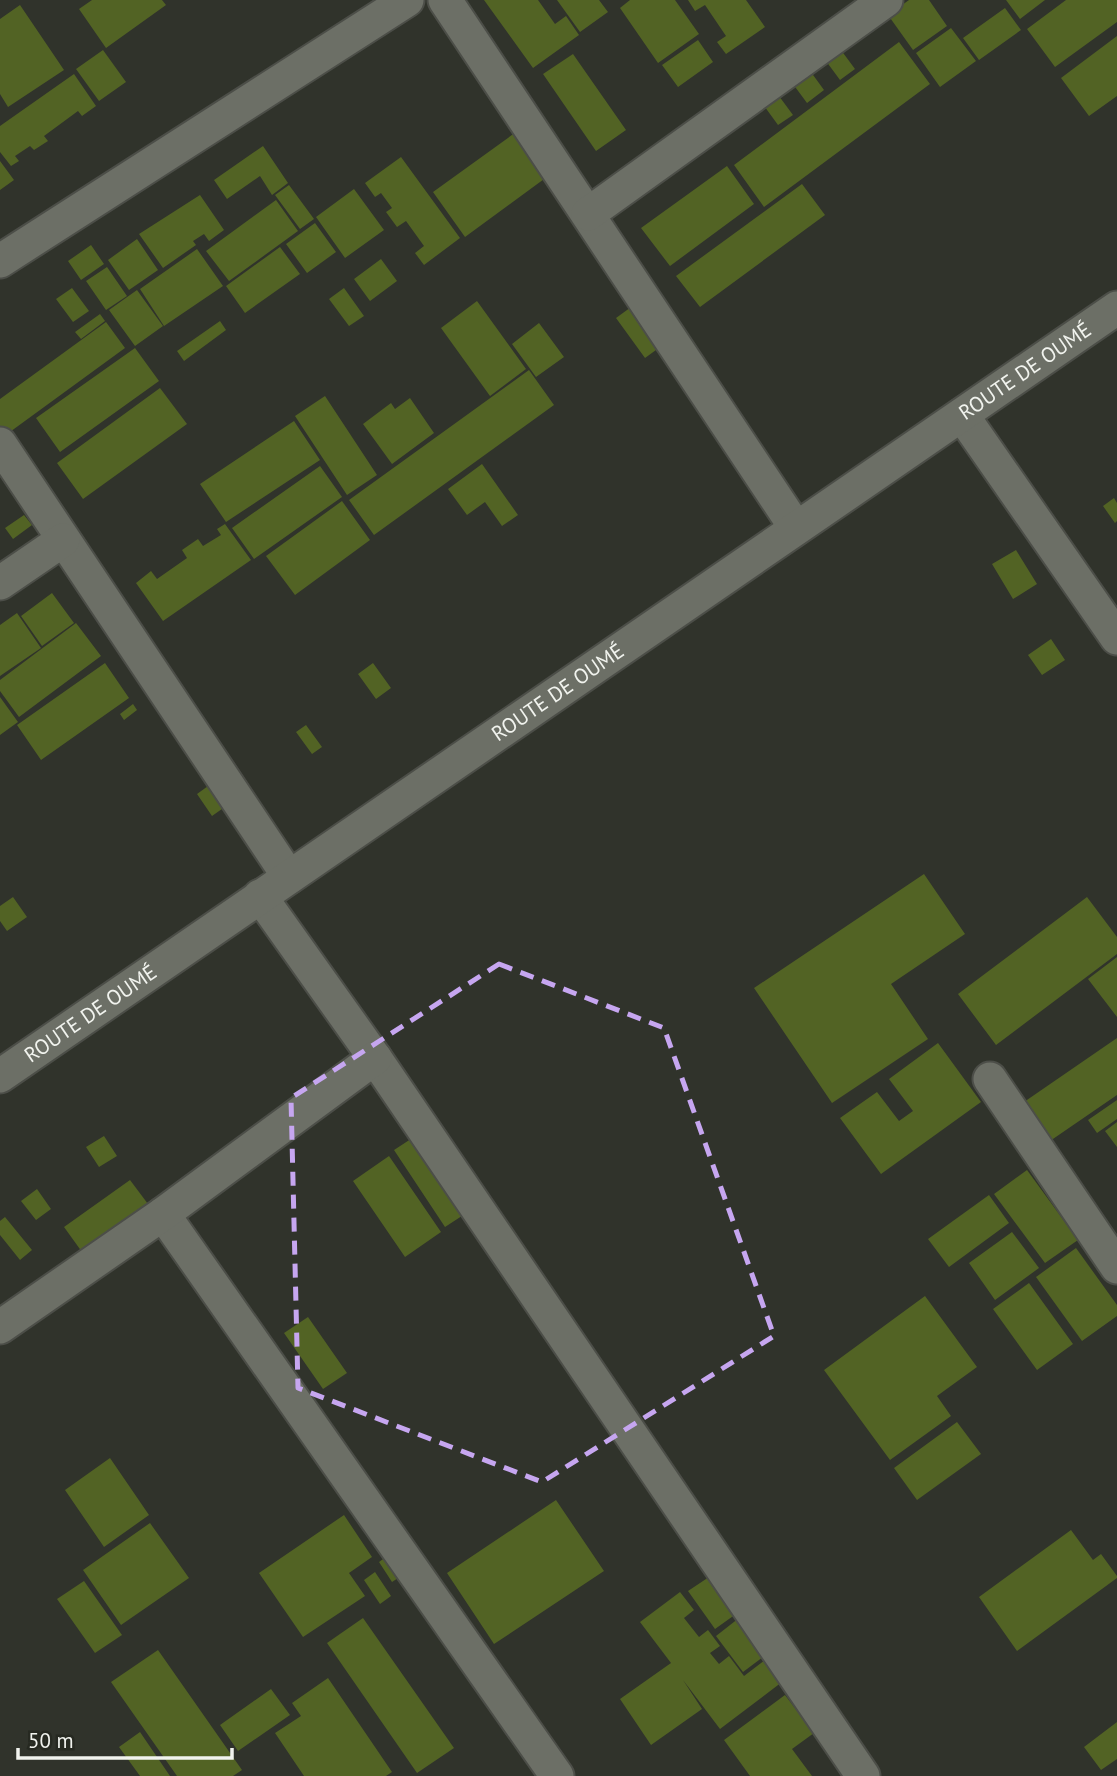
<svg xmlns="http://www.w3.org/2000/svg" width="1117" height="1776" font-family="'PT Sans',sans-serif">
<style>
.building{fill:#526324}
.lines{fill:none;stroke-linecap:round;stroke-linejoin:round}
.minor-casing{stroke:#4c4e48;stroke-width:37}
.minor{stroke:#6c6f66;stroke-width:33}
.marked{fill:none;stroke:#c6a6f0;stroke-width:5;stroke-dasharray:14 9;stroke-linejoin:round}
.labels{text-anchor:middle;stroke-width:6;stroke-linejoin:round;paint-order:stroke}
.street-label{font-size:21px;fill:#f1f3ee;stroke:#262921}
</style>
<rect width="100%" height="100%" fill="#30332b"/>
<path class="building" d="M92,0H162L166,5L106,48L79,9Z
M484,0H538L555,24L566,16L579,35L533,68Z
M557,0H599L608,12L580,32Z
M630,0H675L699,34L658,63L620,8Z
M688,0H746L765,27L726,54L717,42L726,36L705,5L695,11Z
M909,0H929L947,26L913,50L888,15Z
M1006,0H1045L1020,19Z
M1066,0H1117V22L1055,67L1027,29Z
M20,5L64,70L8,107L0,94V19Z
M1005,8L1021,30L979,60L963,38Z
M951,28L976,61L940,87L916,53Z
M1117,36V96L1089,116L1061,78Z
M698,40L713,62L678,87L662,65Z
M899,42L930,84L764,207L734,165Z
M838,46L855,69L840,80L823,57Z
M103,50L126,82L99,101L76,69Z
M573,54L626,130L596,151L543,74Z
M808,68L824,90L807,103L790,80Z
M74,74L96,106L82,116L78,111L44,136L48,141L34,150L30,146L15,156L19,161L11,166L0,152V126Z
M776,92L793,115L778,125L762,103Z
M523,127L555,171L465,237L433,192Z
M263,146L288,183L272,195L260,176L227,199L214,180Z
M401,157L460,238L424,265L415,253L424,246L406,221L397,227L386,212L392,208L381,193L375,197L365,183Z
M0,161L14,180L0,190Z
M727,166L754,204L670,266L641,228Z
M802,184L825,215L700,307L676,276Z
M289,185L314,219L300,229L275,195Z
M354,189L384,230L345,258L316,217Z
M200,195L224,230L209,241L204,234L193,241L196,245L163,268L139,234Z
M276,200L298,231L229,281L206,251Z
M315,223L336,252L307,273L286,244Z
M137,239L158,270L129,290L108,260Z
M91,245L104,264L81,280L68,261Z
M280,247L300,274L245,313L226,286Z
M197,249L223,286L164,326L140,289Z
M381,259L397,281L370,301L354,279Z
M107,267L127,296L106,310L86,281Z
M72,288L89,311L73,322L56,299Z
M344,288L364,316L349,326L329,299Z
M137,290L163,326L135,346L109,310Z
M477,301L526,369L490,396L441,328Z
M638,302L667,342L645,358L616,318Z
M100,314L105,321L81,339L75,332Z
M220,321L226,330L184,361L177,351Z
M106,322L125,348L3,437L0,432V399Z
M539,323L564,357L536,377L512,344Z
M135,348L159,381L60,452L36,418Z
M529,370L554,405L374,535L349,500Z
M160,388L187,424L83,499L57,463Z
M325,396L377,475L347,495L295,416Z
M410,398L434,433L392,464L363,424L391,403L395,409Z
M294,421L320,460L226,522L200,484Z
M482,464L518,515L502,526L485,502L467,515L448,489Z
M320,466L342,497L254,559L232,528Z
M1114,498L1117,503V521L1115,523L1103,506Z
M342,501L370,540L295,595L266,556Z
M24,515L32,525L13,539L5,528Z
M225,524L251,560L163,621L136,583L151,571L157,579L187,558L182,550L198,539L203,546L221,535L217,529Z
M1016,550L1037,584L1013,599L992,564Z
M52,593L74,623L42,646L21,616Z
M17,613L41,648L0,676V625Z
M76,623L101,656L19,717L0,691V680Z
M1051,639L1065,660L1042,675L1028,655Z
M105,663L129,698L41,760L17,725Z
M373,663L391,688L376,699L358,674Z
M0,697L18,722L0,735Z
M133,704L137,710L124,720L120,714Z
M306,725L322,747L312,754L296,732Z
M215,781L229,804L212,816L197,794Z
M924,874L965,934L891,984L928,1039L832,1103L754,988Z
M13,897L27,917L7,931L0,921V906Z
M1087,897L1117,937V954L996,1045L958,994Z
M1117,957V1017L1088,979Z
M1117,1038V1095L1050,1141L1024,1102Z
M938,1043L981,1102L881,1174L840,1118L877,1092L899,1121L913,1111L889,1079Z
M1117,1100V1119L1097,1133L1088,1120Z
M1117,1122V1147L1105,1131Z
M417,1135L468,1212L445,1227L394,1150Z
M104,1136L117,1156L99,1167L86,1147Z
M389,1156L441,1232L405,1257L353,1181Z
M1027,1170L1078,1240L1045,1263L994,1194Z
M130,1180L148,1204L82,1252L64,1227Z
M37,1189L51,1209L36,1220L21,1201Z
M989,1195L1009,1223L949,1267L928,1239Z
M5,1217L32,1250L20,1260L0,1235V1221Z
M1012,1232L1039,1268L995,1300L969,1263Z
M1076,1248L1117,1305V1316L1082,1341L1036,1277Z
M1029,1283L1073,1344L1037,1370L993,1309Z
M925,1296L977,1367L937,1396L951,1416L890,1460L824,1370Z
M308,1317L347,1373L323,1389L284,1333Z
M957,1422L981,1454L917,1500L894,1468Z
M110,1458L149,1515L104,1547L65,1490Z
M556,1500L604,1571L494,1644L447,1573Z
M344,1515L372,1557L349,1573L365,1596L303,1637L259,1573Z
M150,1523L189,1578L121,1625L83,1570Z
M1071,1530L1093,1560L1101,1554L1117,1576V1578L1017,1651L979,1597Z
M393,1552L407,1572L392,1582L379,1562Z
M375,1572L391,1596L380,1604L364,1580Z
M709,1577L736,1614L715,1629L688,1591Z
M84,1581L122,1635L95,1653L57,1599Z
M680,1592L694,1610L684,1618L699,1637L708,1630L720,1646L710,1653L719,1664L729,1656L744,1676L765,1660L782,1682L720,1729L683,1680L702,1709L651,1745L620,1699L671,1663L640,1622Z
M363,1618L454,1748L417,1773L327,1643Z
M739,1618L767,1654L743,1672L716,1636Z
M158,1650L242,1770L233,1776H177L111,1682Z
M328,1678L392,1772L386,1776H304L275,1733L301,1716L292,1703Z
M271,1689L290,1715L238,1751L220,1725Z
M785,1695L814,1733L792,1749L812,1776H750L724,1740Z
M1117,1722V1759L1101,1770L1084,1747Z
M140,1732L170,1776H140L119,1747Z"/>
<g class="lines">
<defs>
<g id="minor">
<path d="M445,0L796,528"/>
<path d="M588,214L886,0"/>
<path d="M0,261L407,0"/>
<path d="M962,415L1117,638"/>
<path d="M0,444L289,877"/>
<path d="M0,583L63,540"/>
<path d="M260,896L375,1058L863,1776"/>
<path id="s1" d="M0,1076L1117,308"/>
<path d="M990,1079L1117,1267"/>
<path d="M163,1214L557,1776"/>
<path d="M0,1327L163,1214L375,1058"/>
</g>
</defs>
<use href="#minor" class="minor-casing"/>
<use href="#minor" class="minor"/>
</g>
<path class="marked" d="M499,964L664,1028L774,1336L542,1482L298,1388L291,1098Z"/>
<g class="labels">
<g class="street-label">
<text dy="7" stroke="none"><textPath href="#s1" startOffset="1244">ROUTE DE OUMÉ</textPath></text>
<text dy="7" stroke="none"><textPath href="#s1" startOffset="677">ROUTE DE OUMÉ</textPath></text>
<text dy="7" stroke="none"><textPath href="#s1" startOffset="110">ROUTE DE OUMÉ</textPath></text>
</g>
</g>
<path d="M18 1748v10h214v-10" fill="none" stroke="#f1f3ee" stroke-width="3.5"/>
<text x="28" y="1748" font-size="21" fill="#f1f3ee" stroke="#262921" stroke-width="5" paint-order="stroke">50 m</text>
</svg>
